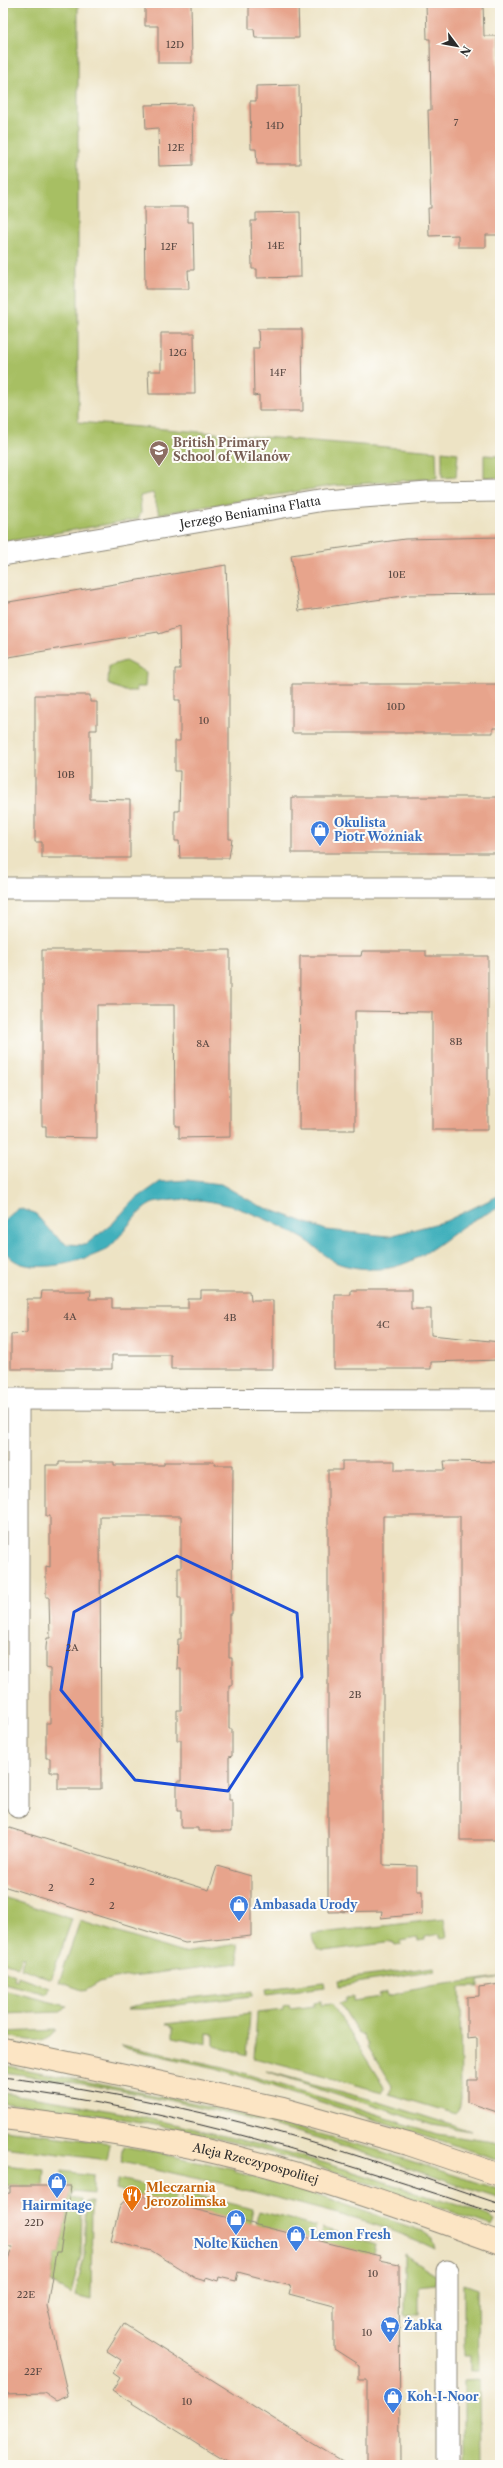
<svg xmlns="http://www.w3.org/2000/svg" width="503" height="2468" font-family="'Libre Caslon Text',serif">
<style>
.green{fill:#a7bf64;stroke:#697548}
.water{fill:#41b0bc;stroke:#366e74}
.building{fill:#e7a48c}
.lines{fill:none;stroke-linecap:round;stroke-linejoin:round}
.street-casing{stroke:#8c8778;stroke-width:23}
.secondary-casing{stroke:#8c8778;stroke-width:24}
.street{stroke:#fff;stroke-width:21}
.secondary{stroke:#fce5c4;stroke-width:22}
.tram{stroke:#2b2b2b;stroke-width:1}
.marked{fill:none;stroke:#1d4ed8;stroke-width:3;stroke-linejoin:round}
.labels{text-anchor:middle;stroke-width:4;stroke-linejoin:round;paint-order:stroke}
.number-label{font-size:10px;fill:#5a4943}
.education-label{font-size:12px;font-weight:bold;fill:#785e54;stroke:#fdfcf7;text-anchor:start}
.street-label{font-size:12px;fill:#2b2b2b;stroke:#fdfcf7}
.shop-label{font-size:12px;font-weight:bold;fill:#366cbe;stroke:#fdfcf7;text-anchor:start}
.food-label{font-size:12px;font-weight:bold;fill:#c56008;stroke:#fdfcf7;text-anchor:start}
</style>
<rect width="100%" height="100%" fill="#fdfcf7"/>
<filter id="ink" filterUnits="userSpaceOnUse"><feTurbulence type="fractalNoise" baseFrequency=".025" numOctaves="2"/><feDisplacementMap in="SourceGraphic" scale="8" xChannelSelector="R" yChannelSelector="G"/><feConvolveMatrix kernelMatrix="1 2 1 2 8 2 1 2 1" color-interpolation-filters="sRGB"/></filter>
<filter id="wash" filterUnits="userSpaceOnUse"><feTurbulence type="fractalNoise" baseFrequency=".012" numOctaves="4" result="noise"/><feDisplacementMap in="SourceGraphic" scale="16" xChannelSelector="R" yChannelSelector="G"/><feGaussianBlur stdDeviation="0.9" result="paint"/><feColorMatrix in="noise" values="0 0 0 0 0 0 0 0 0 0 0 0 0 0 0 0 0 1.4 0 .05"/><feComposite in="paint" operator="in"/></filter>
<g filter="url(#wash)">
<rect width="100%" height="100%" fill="#ede3c4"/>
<path class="green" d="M3,3H78V422L436,451L437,478L331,486L159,514L153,493L140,496L141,513L138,519L3,542Z
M442,451L458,453L456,477L442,478Z
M484,455L500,456V478L484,477Z
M125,661L146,672L145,687H136L137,691H125L108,684L109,666Z
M3,1897L72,1919L51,1979L21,1968L24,1957H21L18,1967L3,1962Z
M444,1919L447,1937L440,1938V1934L425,1937V1940L418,1941L417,1938L400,1941L401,1944L394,1945L393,1942L324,1951C316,1950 312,1941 312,1934Z
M80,1921L183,1953L237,1944L239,1963L115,1978L100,1982L85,1991L59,1982Z
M434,1967L435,1970L339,1986L338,1980Z
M3,1970L15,1975L14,1979L17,1980L18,1976L49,1987L46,1994L3,1983Z
M500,1977L479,1981V1987H460L461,2099L459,2111L456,2114L389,2094L392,2086L368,2047L369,2044L363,2034H359L340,2003L346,2002V1998L353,1997V2001L380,1997L379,1994L386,1992L387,1996L430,1986Z
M324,1982L325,1987L267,1994L266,1989Z
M3,1990L67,2006L61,2012L3,2014Z
M252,1991V1996L145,2009H127L145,2003Z
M321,2001V2005L332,2004L384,2087L383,2092L254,2058L257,2013L283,2010V2006L289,2005L290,2009L314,2006V2002Z
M250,2014L247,2056L214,2046V2035L207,2034V2044L173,2037V2027L166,2024Z
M56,2030C45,2048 20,2038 3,2035V2032Z
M121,2045L224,2067L437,2134L494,2142L500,2144V2160L216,2068L128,2049Z
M3,2065L195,2103L283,2124L377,2150L500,2190V2199C445,2182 391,2161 337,2144C228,2110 116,2087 3,2072Z
M266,2071L376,2101L471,2131L432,2125Z
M3,2093C147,2113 287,2148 424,2195C439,2200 486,2212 495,2220L492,2226C416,2200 340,2171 262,2150C177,2126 91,2112 3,2103Z
M3,2130L110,2143L107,2160L3,2147Z
M124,2146L235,2169V2172L290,2186L422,2231L432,2238L435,2249C396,2229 353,2218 311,2207C248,2190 185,2175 121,2162Z
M3,2165L45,2169L44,2186H3Z
M62,2171L93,2175V2194L73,2192L71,2198L82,2200L81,2255L71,2294L51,2283L56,2252H60L71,2186H60Z
M118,2179L176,2191L173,2205L116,2190Z
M182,2192L253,2209L250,2224L179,2206Z
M86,2201H92L91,2300L75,2296L84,2257Z
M259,2211L316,2226L313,2240L255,2225Z
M323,2228L376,2244L374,2255L320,2242Z
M405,2255L437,2275L435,2284L419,2286V2315H405Z
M464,2284L478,2289L479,2370H470V2355H464Z
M480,2380L481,2465H464V2381Z"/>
<path class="water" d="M187,1180L221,1184L258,1205L326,1230L389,1236L446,1221L500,1195V1207C489,1213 476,1218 465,1225C442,1241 418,1263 389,1268C376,1271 345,1268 333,1261C322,1255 315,1245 304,1239C263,1216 215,1193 166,1201C162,1202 155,1202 151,1204C139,1210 128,1226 120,1236C116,1240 112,1246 107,1249C85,1262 14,1282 3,1246C1,1239 3,1228 3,1222L18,1208L35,1213L50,1231L66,1244L85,1245L112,1224L133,1201L160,1182Z"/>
<g id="blocks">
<path class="building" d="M145,3H191L192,63H158V26H145Z
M249,3H298L299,38H255L254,29H249Z
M426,3H483L484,36H497L500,235H486V247H458V235L429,236L428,208H431L428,110H431L430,39H427Z
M299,85L300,164H257L256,149H251L250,101H256V86Z
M192,104L193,165L159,166L158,128L146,129L145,105Z
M144,207H188V222H193L194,270H188L189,289H145Z
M300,212L301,277L257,278V269H252L251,221H256V213Z
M258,329H302L303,411H259V395L254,396L253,348H259Z
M161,333H194L195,394H149L148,371H161Z
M500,537V594L410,595L299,611L291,555L405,539Z
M226,565L229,646V839H232L229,858H180L179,841H175V811H179L180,771H175V741H180V700H175V669H180L179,627L159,634L158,632L3,658V603Z
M292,684H500V728H493V733H292Z
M35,695H90V702H97V730H90V799L130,800V858H42V842H35Z
M292,797H500V853H292Z
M42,950H230V1137L179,1138V1126H175L174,1005H97V1138L46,1137V1126H42Z
M362,951H426V956H488V1130H432V1012L355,1011V1130H299L300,956H361Z
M350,1290H411V1309H431V1335L500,1342V1360L431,1362V1369H334V1294H350Z
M41,1291H90L89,1299H112V1308H188V1299H201V1291H250L251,1300H273V1369H171V1355H112V1369H11V1334L27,1333V1299H40Z
M342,1461H395V1470H445L444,1461L497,1462V1470H500V1840H460V1516H383V1865L417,1866V1891H422V1914L381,1918L382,1911L328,1912V1470H342Z
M59,1462H114V1465H164V1462H215V1465H233L232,1614H229V1658H232V1685H229V1729H232V1756L229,1757V1800H232V1831H198V1828H181V1811H177V1781H181V1740H177V1710H181V1669H177L178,1639H181V1597H178V1568H181V1516H100L101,1789H58V1772H50V1758H46V1723H50V1669L46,1668V1648L47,1638H50L49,1597H46V1566L50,1567V1516H46V1465H59Z
M3,1826L209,1890L217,1866L251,1876V1936L185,1943L3,1886Z
M500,1984V2113L467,2102V2080H477V2038L467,2039V1997L479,1996V1987Z
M10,2186H71L60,2252H56L47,2306L68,2396L56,2401L44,2393L3,2394V2350H5L3,2270L13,2247H3V2194L10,2193Z
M134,2196H142L380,2256L379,2260L399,2264L400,2465H367V2380H359V2365L334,2349V2306L289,2294L291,2286L238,2272L236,2281L219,2277L218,2281L206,2277L205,2281L195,2278L152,2251L111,2241L119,2209L122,2203Z
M124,2324L293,2431L349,2465H232L112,2390L120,2378L113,2373L121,2360L107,2351Z"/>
</g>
</g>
<g filter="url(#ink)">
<use href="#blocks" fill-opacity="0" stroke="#8c8778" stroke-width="1"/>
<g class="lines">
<defs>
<g id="street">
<path id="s1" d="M3,555L324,500L428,492L500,491"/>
<path d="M3,888H500"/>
<path d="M3,1399L500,1400"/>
<path d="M18,1399V1807"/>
<path d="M447,2465V2271"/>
</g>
<g id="secondary">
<path d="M3,2049L283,2109L408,2144L500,2175"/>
<path id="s2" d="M3,2118C75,2126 147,2136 218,2153C313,2175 408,2210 500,2243"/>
</g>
</defs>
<use href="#street" class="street-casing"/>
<use href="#secondary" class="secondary-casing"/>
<use href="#street" class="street"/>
<use href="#secondary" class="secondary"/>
<path class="tram" d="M3,2077C110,2091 216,2113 319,2144C380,2162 440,2184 500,2204
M3,2088C178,2110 334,2159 500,2215"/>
</g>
</g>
<path class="marked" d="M177,1556L297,1613L302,1677L228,1791L135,1780L61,1690L74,1612Z"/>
<defs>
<symbol id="school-pin" viewBox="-11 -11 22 30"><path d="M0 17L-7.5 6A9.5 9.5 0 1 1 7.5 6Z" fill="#8d6e63" stroke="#fdfcf7"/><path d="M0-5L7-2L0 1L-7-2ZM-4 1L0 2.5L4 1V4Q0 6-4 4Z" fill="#fff"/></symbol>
<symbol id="shop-pin" viewBox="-11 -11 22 30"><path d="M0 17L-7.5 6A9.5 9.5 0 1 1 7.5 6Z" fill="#3f7fe0" stroke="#fdfcf7"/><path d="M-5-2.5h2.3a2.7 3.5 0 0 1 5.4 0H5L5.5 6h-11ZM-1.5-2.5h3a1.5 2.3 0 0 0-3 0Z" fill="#fff"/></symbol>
<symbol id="restaurant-pin" viewBox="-11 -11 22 30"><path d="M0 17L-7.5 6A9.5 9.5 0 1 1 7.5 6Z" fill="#e8710a" stroke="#fdfcf7"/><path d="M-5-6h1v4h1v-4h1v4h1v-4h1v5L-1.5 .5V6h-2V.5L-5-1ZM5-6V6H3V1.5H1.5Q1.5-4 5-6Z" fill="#fff"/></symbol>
<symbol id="supermarket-pin" viewBox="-11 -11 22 30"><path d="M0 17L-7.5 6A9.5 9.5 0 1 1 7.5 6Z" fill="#3f7fe0" stroke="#fdfcf7"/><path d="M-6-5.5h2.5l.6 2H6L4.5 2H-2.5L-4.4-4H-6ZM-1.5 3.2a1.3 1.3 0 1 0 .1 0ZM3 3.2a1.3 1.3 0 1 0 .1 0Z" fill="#fff"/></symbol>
</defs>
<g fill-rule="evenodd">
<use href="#school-pin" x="148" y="439" width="22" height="30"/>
<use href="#shop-pin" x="309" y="819" width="22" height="30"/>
<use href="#shop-pin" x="228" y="1894" width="22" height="30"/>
<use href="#shop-pin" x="46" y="2171" width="22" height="30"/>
<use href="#restaurant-pin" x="121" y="2184" width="22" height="30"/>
<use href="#shop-pin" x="225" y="2208" width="22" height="30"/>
<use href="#shop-pin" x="285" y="2224" width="22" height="30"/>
<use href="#supermarket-pin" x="379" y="2315" width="22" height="30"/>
<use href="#shop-pin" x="382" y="2386" width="22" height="30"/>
</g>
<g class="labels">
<g class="number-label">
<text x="175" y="48">12D</text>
<text x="456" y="126">7</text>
<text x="275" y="129">14D</text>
<text x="176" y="151">12E</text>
<text x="276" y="249">14E</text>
<text x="169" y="250">12F</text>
<text x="178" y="356">12G</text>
<text x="278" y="376">14F</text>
<text x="397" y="578">10E</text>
<text x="396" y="710">10D</text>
<text x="204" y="724">10</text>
<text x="66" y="778">10B</text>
<text x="456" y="1045">8B</text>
<text x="203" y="1047">8A</text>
<text x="70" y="1320">4A</text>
<text x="230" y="1321">4B</text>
<text x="383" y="1328">4C</text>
<text x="72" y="1651">2A</text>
<text x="355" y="1698">2B</text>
<text x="92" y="1885">2</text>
<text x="51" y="1891">2</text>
<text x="112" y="1909">2</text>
<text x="34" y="2226">22D</text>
<text x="373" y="2277">10</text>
<text x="26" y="2298">22E</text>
<text x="367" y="2336">10</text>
<text x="33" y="2375">22F</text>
<text x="187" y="2405">10</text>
</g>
<g class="education-label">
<text x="173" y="447">British Primary<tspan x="173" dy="14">School of Wilanów</tspan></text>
</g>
<g class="street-label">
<text dy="4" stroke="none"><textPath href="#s1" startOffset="251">Jerzego Beniamina Flatta</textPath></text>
<text dy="4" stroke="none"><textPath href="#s2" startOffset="257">Aleja Rzeczypospolitej</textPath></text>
</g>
<g class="shop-label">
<text x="334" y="827">Okulista<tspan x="334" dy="14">Piotr Woźniak</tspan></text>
<text x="253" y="1909">Ambasada Urody</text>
<text x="57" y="2210" text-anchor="middle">Hairmitage</text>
<text x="310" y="2239">Lemon Fresh</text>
<text x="236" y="2248" text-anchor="middle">Nolte Küchen</text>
<text x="404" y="2330">Żabka</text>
<text x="407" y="2401">Koh-I-Noor</text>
</g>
<g class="food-label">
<text x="146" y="2192">Mleczarnia<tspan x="146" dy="14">Jerozolimska</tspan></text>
</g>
</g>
<rect width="503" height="2468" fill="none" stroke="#fdfcf7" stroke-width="16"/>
<g transform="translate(457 46) rotate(122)" stroke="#fdfcf7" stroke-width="3" paint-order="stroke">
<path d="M0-3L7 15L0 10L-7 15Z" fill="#2b2b2b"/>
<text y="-6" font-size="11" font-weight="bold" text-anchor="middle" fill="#2b2b2b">N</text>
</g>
</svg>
